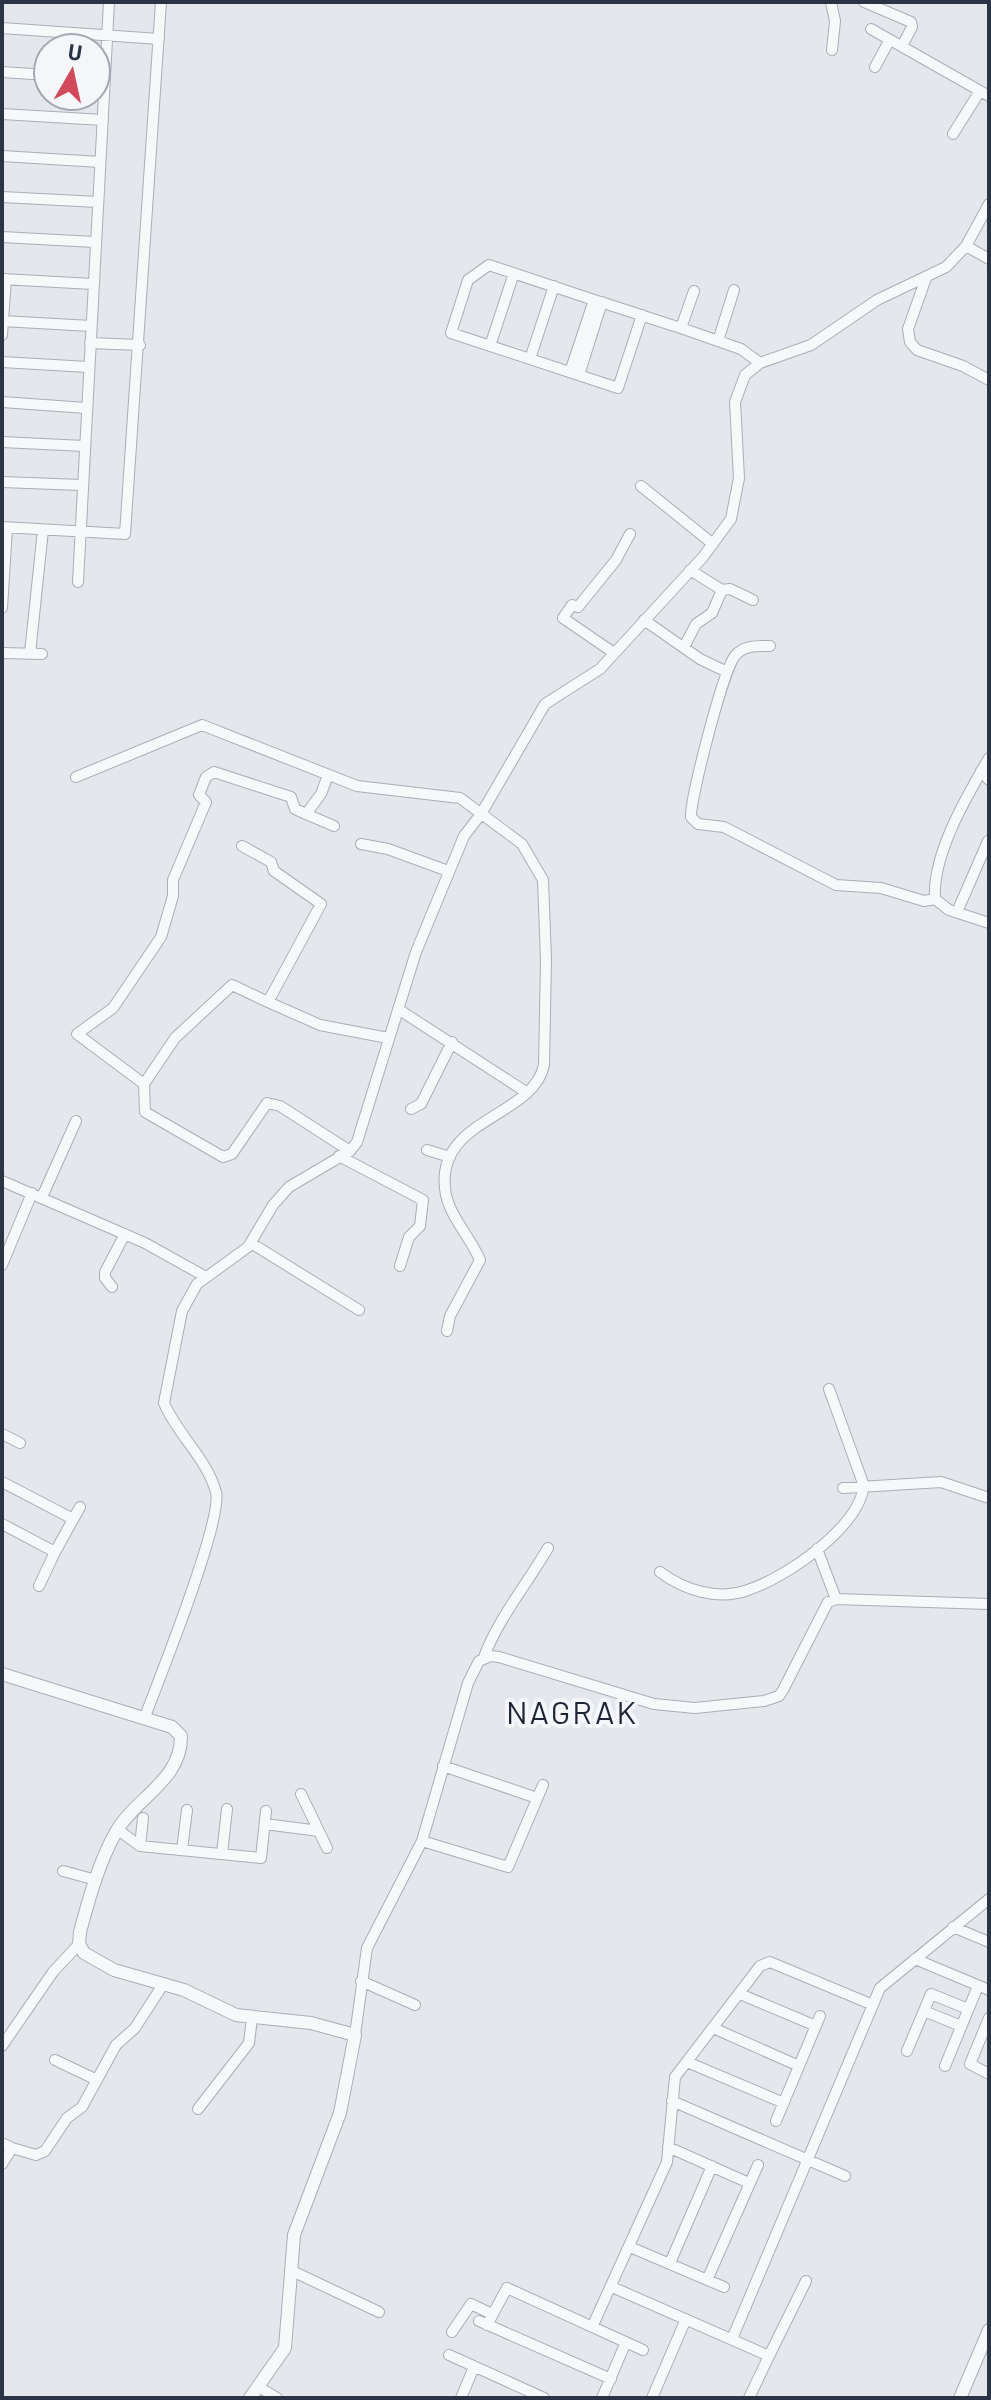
<svg xmlns="http://www.w3.org/2000/svg" width="991" height="2400" font-family="Barlow,sans-serif">
<style>
.lines{fill:none;stroke-linecap:round;stroke-linejoin:round}
.minor-casing{stroke:#a9aeb7;stroke-width:12}
.tertiary-casing{stroke:#a9aeb7;stroke-width:14}
.minor{stroke:#f7f8fa;stroke-width:10}
.tertiary{stroke:#f7f8fa;stroke-width:12}
.labels{text-anchor:middle;stroke-width:8;stroke-linejoin:round;paint-order:stroke}
.quarter-label{font-size:32px;letter-spacing:2px;fill:#1d2536;stroke:#f4f6f9}
</style>
<rect width="100%" height="100%" fill="#e4e7ec"/>
<g class="lines">
<defs>
<path id="minor" d="M831,2L835,21L832,50
M864,2L911,22L912,27L902,46
M2,28L159,39
M871,29L989,96
M875,67L889,41
M2,72L48,75
M2,114L103,120
M953,134L980,91
M2,156L100,162
M2,197L98,202
M2,237L94,242
M966,246L989,259
M926,278L908,329L910,342L917,350L963,366L989,380
M2,279L93,284
M694,291L681,328L741,349L760,363
M642,315L618,388L451,333L468,280L489,265L594,300C623,309 652,319 681,328
M2,321L91,326
M2,335L6,279
M718,341L734,290
M90,343L140,345
M490,346L514,273
M530,359L554,286
M2,362L88,367
M570,372L594,300
M579,375L602,302
M2,402L86,408
M2,442L84,446
M2,482L81,485
M641,486L713,544
M2,527L125,534L161,2
M690,570L722,590
M78,582L109,2
M2,608L7,528
M644,620L700,659L727,672
M770,646C758,646 743,645 735,656C723,670 690,800 691,817L698,824L724,827L836,885L881,888L924,901L935,899
M684,647L696,624L712,613L722,590L730,589L753,600
M2,653L42,654
M30,653L43,530
M614,653L563,618L572,605L578,607L616,560L630,534
M981,771L989,780
M328,775L321,794L306,814L295,809L291,797L214,772L206,777L199,795L206,802L173,880V896L161,937L113,1008L77,1034L144,1084L145,1112L223,1157L232,1154L267,1103L280,1106L350,1151
M76,777L202,725L357,786L460,798L522,844L543,880L546,961L544,1065C533,1119 431,1118 446,1195C451,1218 471,1238 480,1260L450,1316L447,1331
M306,814L334,826
M361,844L388,849L448,871
M242,846L271,862L274,871L321,904L268,1002L320,1025L388,1038
M935,899C932,854 967,796 989,758
M935,899L949,910L989,923
M957,912L988,841
M398,1009L526,1092
M144,1084L175,1038L232,985L268,1002
M411,1109L421,1104L452,1042
M427,1150L450,1157
M339,1156L423,1200L420,1226L409,1237L400,1266
M2,1181L145,1243L206,1277
M42,1197L76,1121
M251,1243L359,1310
M2,1265L32,1193
M112,1287L105,1278V1272L125,1234
M2,1434L20,1443
M2,1482L73,1519
M843,1488L941,1482L989,1498
M2,1524L55,1552L39,1586
M817,1549L836,1599
M55,1552L80,1507
M660,1572C684,1590 718,1601 748,1590C787,1577 858,1528 864,1486L829,1389
M484,1657C498,1619 527,1584 548,1548
M144,1719C158,1682 223,1521 216,1492C207,1459 177,1434 164,1403L182,1311L197,1284L248,1247L273,1205L289,1187L350,1151L357,1142L416,952L464,836L481,814L545,704L600,669L703,557L731,519L739,478L735,402L745,375L760,363L811,345L877,300L946,267L966,246L989,204
M443,1766L537,1798
M301,1794L327,1848
M265,1824L319,1831
M117,1829L140,1846L261,1858L266,1811
M422,1841L508,1867L543,1785
M140,1846L143,1818
M182,1850L187,1810
M222,1854L227,1809
M63,1871L96,1880
M953,1927L989,1942
M915,1959L989,1990
M361,1981L415,2005
M740,1994L816,2026
M924,2011L961,2026
M989,2018L970,2064L989,2074
M713,2028L799,2066
M355,2035L367,1948L422,1841L468,1683L479,1661L491,1656L499,1657L654,1704L695,1708L764,1701L779,1696L783,1690L828,1602L836,1599L989,1604
M2,2046L53,1972L79,1944
M907,2051L931,1994L968,2009
M55,2060L97,2080
M687,2062L784,2103
M945,2066L978,1986
M672,2101L845,2176
M198,2109L249,2043L252,2018
M776,2121L820,2016
M2,2143L12,2148L2,2164
M668,2147L749,2183
M12,2148L36,2155L45,2151L67,2118L82,2107L116,2045L135,2028L164,1983
M630,2247L724,2287
M670,2263L712,2166
M290,2270L379,2312
M707,2280L758,2165
M612,2287L769,2356L806,2281
M479,2321L611,2379
M487,2325L507,2288L643,2350
M593,2325L667,2162L675,2077L760,1966L770,1962L873,2005
M452,2332L471,2304L492,2314
M732,2339L880,1988L989,1899
M449,2355L544,2398
M259,2387L277,2398
M461,2398L474,2367
M602,2398L626,2342
M652,2398L686,2319
M749,2398L769,2356"/>
<path id="tertiary" d="M2,1674L172,1727L181,1736C182,1780 135,1798 116,1832C99,1862 89,1898 80,1932L79,1944L84,1953L114,1970L184,1990L236,2015L311,2023L355,2035L340,2113L294,2235L285,2348L250,2398
M960,2398L989,2330"/>
</defs>
<use href="#minor" class="minor-casing"/>
<use href="#tertiary" class="tertiary-casing"/>
<use href="#minor" class="minor"/>
<use href="#tertiary" class="tertiary"/>
</g>
<g class="labels">
<g class="quarter-label">
<text x="572" y="1724">NAGRAK</text>
</g>
</g>
<rect width="991" height="2400" fill="none" stroke="#2b3445" stroke-width="8"/>
<g transform="translate(72 72) rotate(9)"><circle r="38" fill="#f4f6f9" stroke="#a4a8b1" stroke-width="2"/>
<path d="M0-6L14 30L0 20L-14 30Z" fill="#d1495b"/>
<text y="-12" font-size="22" font-weight="bold" text-anchor="middle" fill="#2b3445">U</text>
</g>
</svg>
